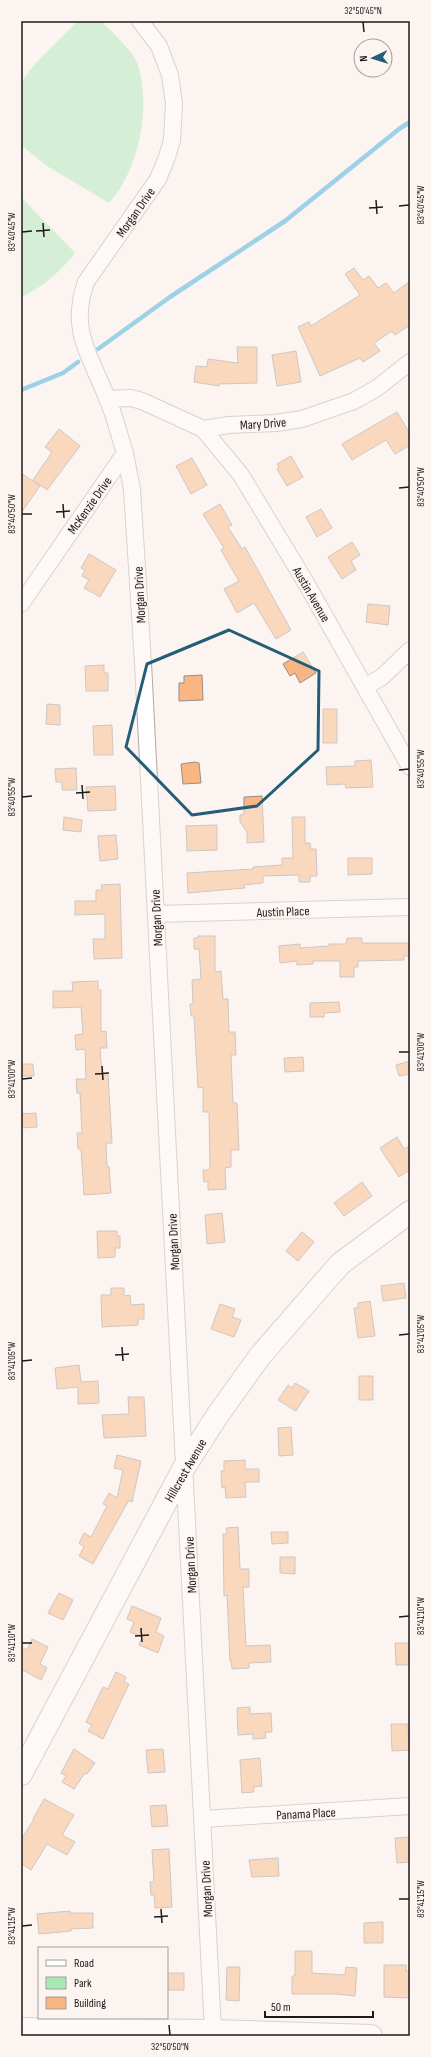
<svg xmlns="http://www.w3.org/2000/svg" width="431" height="2057" font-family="'Sofia Sans Condensed',sans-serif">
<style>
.green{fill:#a7e8b5}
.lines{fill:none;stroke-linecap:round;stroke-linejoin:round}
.stream{stroke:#2ba7dd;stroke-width:4.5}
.building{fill:#f9b582;stroke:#968f8b}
.street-casing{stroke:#b0a9a5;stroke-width:18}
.secondary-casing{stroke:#b0a9a5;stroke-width:24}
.street{stroke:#fff;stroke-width:16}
.secondary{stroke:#fff;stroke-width:22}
.marked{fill:none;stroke:#245d77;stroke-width:3;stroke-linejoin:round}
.ticks{fill:none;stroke:#1d1a19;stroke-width:1.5}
.labels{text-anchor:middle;stroke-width:3;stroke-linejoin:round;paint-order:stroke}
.street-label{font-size:13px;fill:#1d1a19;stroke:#fcf4f0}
.neatline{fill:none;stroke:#1d1a19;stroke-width:1.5}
.ticks-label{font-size:10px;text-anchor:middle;fill:#1d1a19}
</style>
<rect width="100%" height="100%" fill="#fcf4f0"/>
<path class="green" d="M78,21H101C110,30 135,53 138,65C151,108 139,170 109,203L47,166L21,145V82L35,64Z
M21,197L75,253C62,270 41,289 21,297Z"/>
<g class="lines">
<path class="stream" d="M98,349L170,297L285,221L399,129L410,122
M21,390L63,373L78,362"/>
</g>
<path class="building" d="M354,268L363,280L369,276L378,288L386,283L394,293L410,281V325L395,335L392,331L374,343L380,351L363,362L360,358L320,376L298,327L309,322L311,326L360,295L345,274Z
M237,347H257V383L219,384V386L194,382L196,366L207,367L208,359L238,363Z
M296,351L301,382L277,386L272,355Z
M397,412L410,434V445L395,454L386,440L352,460L342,444Z
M59,429L80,446L47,490L33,480L52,452L45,447Z
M291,456L303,477L287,486L277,469L279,468L277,464Z
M192,458L207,485L191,494L176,466Z
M21,473L40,486L21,513Z
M220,504L232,525L228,527L242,549L245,547L291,630L276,639L254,603L237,613L224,589L239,581L221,550L224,548L203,514Z
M321,509L332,528L317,537L306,517Z
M352,542L360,555L351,561L356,570L342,579L328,557Z
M89,554L116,570L100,597L84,588L89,580L82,576L85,570L81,568Z
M368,604L390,606L388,625L366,622Z
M303,652L316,673L300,683L295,673L290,676L283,664Z
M104,665V673H108V691H86L85,666Z
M202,675L203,700L179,701V683H184V676Z
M47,704L60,705V725L46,724Z
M323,709H337V743H323Z
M112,725L113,755H94L93,726Z
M371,760L373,787L346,788L345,784L327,785L326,767L355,766V761Z
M195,762L199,763L201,783L183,784L181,764Z
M76,768L77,790H62V782H56L55,769Z
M115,786L116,810L88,811L86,787Z
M262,796L264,842L247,843V832L240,822V815L244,814V797Z
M64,817L82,820L81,832L63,830Z
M292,817H305V843H310L311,849H316L317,876H310V882H299V875L263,876V883L244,885L245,888L188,893L187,873L253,869V867L282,865V858H293Z
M217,825V850L187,851L186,826Z
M116,835L118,859L100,861L98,836Z
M348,858H372V874L348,875Z
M120,884L122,958L94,959L93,939H105V914L75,915V901H96V890H102L101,885Z
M198,936H215V972L221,971L223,999H228L229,1032H235L236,1055H231L233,1103H237L239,1150H231V1167L225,1168L226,1189L208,1190V1181L204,1182L203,1170H209L210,1168L209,1112H203V1087L198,1088L194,1016H191L190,1004H193L192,980L201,979L199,949H194V938H198Z
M347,938H362V943H410V956H404V960L358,961V967H354V977H340V961H313V964L297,965V961L280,963L279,946L300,944V948L329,946V944H346Z
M98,981V990H101V1032L106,1031L107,1048H100L102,1075H108L112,1143H106L107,1167H109L111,1193L84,1195L81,1149H78L77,1133H82L80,1093H77L76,1079H86L85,1049L76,1050L75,1035L83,1034L81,1007L53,1008V991H73L72,982Z
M339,1002L340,1012L324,1013V1017H310V1003Z
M303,1057L304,1071L285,1072L284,1058Z
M410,1061V1074L399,1076L396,1065Z
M21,1064H33L34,1076H21Z
M36,1113L37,1127L21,1128V1114Z
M397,1137L404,1149L410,1146V1170L399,1177L380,1148Z
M362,1182L372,1196L344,1216L334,1203Z
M222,1213L225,1242L207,1244L205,1215Z
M97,1231H117V1236H120V1248H115V1257L98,1258Z
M302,1232L314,1242L298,1261L286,1251Z
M404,1283L406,1298L383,1301L381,1286Z
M111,1288H124V1296L130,1295L131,1305L144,1304V1319H138V1325L102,1327L101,1295H111Z
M370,1301L375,1336L358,1338L354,1308H358V1303Z
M220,1304L235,1309L232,1317L241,1320L234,1337L211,1329Z
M79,1365L81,1382L98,1381L99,1403L78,1404V1387L57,1389L55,1368Z
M359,1376H373V1400H359Z
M295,1383L309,1391L296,1411L278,1400L288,1385L292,1388Z
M128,1397H144L146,1436L104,1438L102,1415L129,1414Z
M291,1427L293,1455L279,1456L278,1428Z
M117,1455L141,1461L132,1502L129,1500L93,1564L79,1556L84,1547L79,1543L84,1533L91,1537L107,1506L103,1504L109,1493L117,1498L123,1470L114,1468Z
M245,1460V1469H259V1482H245L246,1497L226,1498L225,1487L222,1488L221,1471H224V1461Z
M238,1527L240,1569H249V1587H243L246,1646L270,1645L271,1662L249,1663V1668L232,1669L231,1661H230L227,1595L224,1596L223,1534H227L226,1528Z
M271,1532H288V1543L272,1544Z
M280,1557H295V1574L280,1573Z
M59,1593L73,1600L63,1620L48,1613Z
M132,1606L161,1618L156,1632L164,1636L158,1653L139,1645L142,1637L130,1632L134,1622L127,1619Z
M32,1639L48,1647L40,1664L47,1668L41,1680L21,1669V1647L27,1650Z
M395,1643H410V1665H396Z
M116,1672L126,1677L124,1682L129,1684L103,1739L88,1731L92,1725L86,1722L103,1687L108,1689Z
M250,1707V1714L271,1713L272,1732H265L266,1738L253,1739V1734L238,1735L237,1708Z
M391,1724H408L409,1750L392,1751Z
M74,1749L95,1763L87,1774L85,1773L74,1789L62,1782L66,1776L61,1773Z
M163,1749L165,1772L148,1773L146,1750Z
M260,1758L262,1786L253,1787L254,1792L242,1793L240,1760Z
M44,1799L74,1815L62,1835L75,1842L67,1855L47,1844L31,1870L21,1863V1840L34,1819H33Z
M166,1805L168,1826L152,1827L150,1806Z
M410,1837V1862L397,1863L395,1838Z
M166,1849H169L172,1907L155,1908L154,1895H151L150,1882H154L152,1850Z
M278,1858L279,1876L252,1877L249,1860Z
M70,1911V1913H93V1928L71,1929V1931L39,1934L37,1914Z
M383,1922V1943H364V1923Z
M295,1951H312V1973L345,1975L346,1967L357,1968L355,1996L336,1994H292V1976H295Z
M384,1965H406V1971H410V1998L384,1997Z
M227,1967H240L239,2001L226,2000Z
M167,1973H184V1990H167Z"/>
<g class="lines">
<defs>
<path id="street" d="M108,399L131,398L142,401L203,429L229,425L276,423L302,419L354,401L377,388L410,362
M203,429L241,475L306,583L410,767
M125,453L132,489L143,663L213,2031
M21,604L125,453C119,435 115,416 107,398C90,355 69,330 86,282L158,179L167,157L172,140L174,104L170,75L159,46L140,21
M365,687L382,677L410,650
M156,914L410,907
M202,1819L410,1806"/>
<path id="secondary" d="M21,1774L185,1466L217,1416L260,1356L340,1264L410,1212
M21,2029L213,2031L371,2036"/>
</defs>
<use href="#street" class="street-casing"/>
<use href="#secondary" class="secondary-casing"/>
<use href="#street" class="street"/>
<use href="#secondary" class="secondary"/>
</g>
<path d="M0 0H431V2057H0ZM229,630L319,671L318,750L257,806L192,815L126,747L147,664Z" fill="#fcf4f0" fill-opacity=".55" fill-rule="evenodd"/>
<path class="marked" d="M229,630L319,671L318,750L257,806L192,815L126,747L147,664Z"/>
<path class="ticks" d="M363,22L364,32M376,200L377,214M399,206L409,205M369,208L383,207M43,223L44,237M36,231L50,230M22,232L32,231M399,488L409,487M63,504L64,518M56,512L70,511M22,514H32M399,770L409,769M82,785L83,799M76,793L90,792M22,797L32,796M399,1052H409M102,1066L103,1080M95,1074L109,1073M22,1079L32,1078M399,1335L409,1334M122,1347L123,1361M115,1355L129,1354M22,1361L32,1360M399,1617L409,1616M141,1628L142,1642M135,1636L149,1635M22,1643H32M399,1899H409M161,1909L162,1923M154,1917L168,1916M22,1926L32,1925M169,2025L170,2035"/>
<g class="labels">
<g class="street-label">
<text transform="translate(135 212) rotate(-55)" y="5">Morgan Drive</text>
<text transform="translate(263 423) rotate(-4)" y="5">Mary Drive</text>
<text transform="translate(89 505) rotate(-55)" y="5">McKenzie Drive</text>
<text transform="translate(312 594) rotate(60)" y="5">Austin Avenue</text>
<text transform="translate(139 595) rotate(-93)" y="5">Morgan Drive</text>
<text transform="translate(283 911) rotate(-2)" y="5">Austin Place</text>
<text transform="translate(156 918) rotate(-93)" y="5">Morgan Drive</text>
<text transform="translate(173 1242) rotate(-93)" y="5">Morgan Drive</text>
<text transform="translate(185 1470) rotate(-60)" y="5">Hillcrest Avenue</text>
<text transform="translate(190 1565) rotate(-93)" y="5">Morgan Drive</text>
<text transform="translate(306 1813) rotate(-3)" y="5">Panama Place</text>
<text transform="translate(206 1889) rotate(-93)" y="5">Morgan Drive</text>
</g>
</g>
<rect width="431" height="2057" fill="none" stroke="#fcf4f0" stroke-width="44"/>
<rect x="38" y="1947" width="130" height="72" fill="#fcf4f0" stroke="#a39d9a"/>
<rect x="46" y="1960" width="20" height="6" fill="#ffffff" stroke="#a39d9a"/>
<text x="74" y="1967" font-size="12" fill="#1d1a19">Road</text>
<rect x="46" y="1977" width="20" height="12" fill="#a7e8b5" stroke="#a39d9a"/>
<text x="74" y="1987" font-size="12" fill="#1d1a19">Park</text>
<rect x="46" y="1997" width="20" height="12" fill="#f9b582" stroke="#a39d9a"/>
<text x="74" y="2007" font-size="12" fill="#1d1a19">Building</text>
<g transform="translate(373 58) rotate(266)"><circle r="19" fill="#fcf4f0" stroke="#a39d9a"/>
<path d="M0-3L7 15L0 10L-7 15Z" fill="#245d77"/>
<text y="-6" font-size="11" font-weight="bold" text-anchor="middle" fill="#1d1a19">N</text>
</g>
<path d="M265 2011v6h108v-6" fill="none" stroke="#1d1a19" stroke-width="2"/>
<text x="271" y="2011" font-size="12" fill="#1d1a19" stroke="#fcf4f0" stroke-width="3" paint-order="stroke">50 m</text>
<rect x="22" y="22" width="387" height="2013" class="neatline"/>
<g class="ticks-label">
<text x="363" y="14">32°50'45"N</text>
<text transform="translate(420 205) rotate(-90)" y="4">83°40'45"W</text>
<text transform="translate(11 232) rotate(-90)" y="4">83°40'45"W</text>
<text transform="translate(420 487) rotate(-90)" y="4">83°40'50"W</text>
<text transform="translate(11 514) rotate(-90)" y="4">83°40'50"W</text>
<text transform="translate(420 769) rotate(-90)" y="4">83°40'55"W</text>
<text transform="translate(11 797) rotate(-90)" y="4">83°40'55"W</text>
<text transform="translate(420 1052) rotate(-90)" y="4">83°41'00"W</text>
<text transform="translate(11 1079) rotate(-90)" y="4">83°41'00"W</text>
<text transform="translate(420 1334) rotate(-90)" y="4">83°41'05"W</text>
<text transform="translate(11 1361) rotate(-90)" y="4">83°41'05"W</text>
<text transform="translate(420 1616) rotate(-90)" y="4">83°41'10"W</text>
<text transform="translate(11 1643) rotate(-90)" y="4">83°41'10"W</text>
<text transform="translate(420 1899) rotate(-90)" y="4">83°41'15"W</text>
<text transform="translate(11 1926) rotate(-90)" y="4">83°41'15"W</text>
<text x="170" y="2050">32°50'50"N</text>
</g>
</svg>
